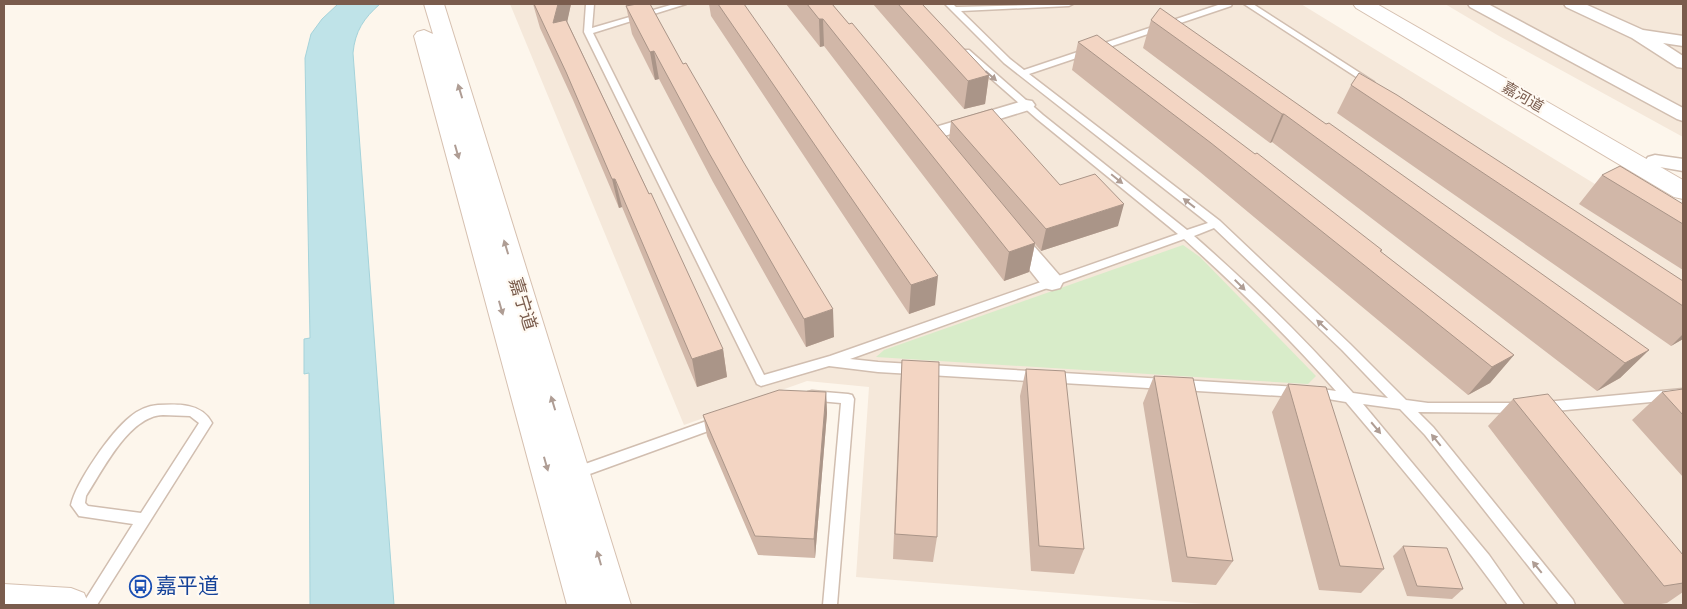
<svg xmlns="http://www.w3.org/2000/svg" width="1687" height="609" font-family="'Nunito Sans','Noto Sans SC',sans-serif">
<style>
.residential{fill:#f5e8da}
.green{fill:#d8ecc9}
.water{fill:#bfe3e8;stroke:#a5d3da}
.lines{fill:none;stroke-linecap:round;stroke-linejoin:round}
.lane-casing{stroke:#d1beb0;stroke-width:3}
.street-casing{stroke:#d1beb0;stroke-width:3}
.secondary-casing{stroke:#d6c0b0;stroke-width:2}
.lane{fill:#fff;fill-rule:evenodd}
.street{fill:#fff;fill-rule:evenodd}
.secondary{fill:#fff;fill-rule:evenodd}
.wall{fill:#d1b7a8}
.shaded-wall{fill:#aa9588}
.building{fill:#f3d5c3;stroke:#aa9588}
.oneway{fill:#af9d94}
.labels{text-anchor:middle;stroke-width:4.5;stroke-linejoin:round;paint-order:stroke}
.far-street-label{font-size:15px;fill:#7a5c4d;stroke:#fffaf3}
.street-label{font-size:18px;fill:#7a5c4d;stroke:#fffaf3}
.near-transit-label{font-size:21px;fill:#164399;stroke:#fffaf3;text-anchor:start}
</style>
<rect width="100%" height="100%" fill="#fdf6ec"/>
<path class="residential" d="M510,4H1301L1683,238V605H1217L856,577L869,387L807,381L684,425Z
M1445,4H1683V137L1499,36Z"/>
<path class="green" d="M1183,245L1200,257L1316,376L1308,384L876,357L884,350Z"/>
<path class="water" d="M338,4H380C364,18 355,31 353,53L394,605H310L309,373L304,374V339L310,338L305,58L311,34L322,19Z"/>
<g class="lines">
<defs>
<path id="lane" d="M586,4H594L592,28L674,4H686L593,33L764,375L830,356L1178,234L1037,119L963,54V50H969L1043,115L1187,230L1208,223L1004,63L945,4H953L956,7L1073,4L1069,6L961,11L1010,59L1024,70L1221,4H1232L1231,6L1029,74L1220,221L1350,344L1406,400L1428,403H1519L1523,404L1525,408L1523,412L1519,413L1418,412L1433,427L1573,600L1575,605H1559L1425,435L1400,409L1363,404L1489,555L1524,605H1508C1458,535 1402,468 1346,402L1310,396L1308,393L1310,390L1314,388L1336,391C1289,337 1237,287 1184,239L850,359L878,362L1165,379L1169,381L1171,384L1169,387L1165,389L878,372L829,366L761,386L757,384L584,32ZM1214,228L1342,350L1388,398L1353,393C1303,337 1250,285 1194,236Z
M1244,4H1253L1374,82L1373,84H1367Z
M1181,380L1298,387L1302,389L1304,392L1302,395L1298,397L1181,390L1177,388L1175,385L1177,382Z
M1683,389V399L1545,412L1541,411L1539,407L1541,403L1545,402Z
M812,391L848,394L852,395L854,399L837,605H823L841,403L808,400L806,396L808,392Z
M158,405C178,404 202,403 212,423L97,605H82L133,524L79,516L71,505C76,482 111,432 130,417C138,410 147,406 158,405ZM163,415L190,416L199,423L141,513L88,506L85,503L86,496C103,470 129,416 163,415Z
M718,417L722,418L724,422L722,426L576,479L571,477L569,473L571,469Z"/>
<path id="street" d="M1468,4H1488L1683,108V121L1677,119L1470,7Z
M1564,4H1585L1643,30L1683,36V46L1663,43L1683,56V68L1677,67L1632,38L1566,7Z
M1026,100L1032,101L1035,105L1032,109L941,137L949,147L946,151C932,155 927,146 920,135L922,131Z
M1655,155L1683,159V171L1648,165L1645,161L1648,157Z
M1013,228L1020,230L1060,276L1063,282L1060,288L1052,290L1044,288L1006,240L1003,235L1006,230Z"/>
<path id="secondary" d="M424,4H444L631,605H567L414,36L417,32L424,30L433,34Z
M1353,4H1377L1683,180V199L1674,197L1356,8Z
M4,584L71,588L84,593L89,605H4Z"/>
</defs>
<use href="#lane" class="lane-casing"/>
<use href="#street" class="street-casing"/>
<use href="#secondary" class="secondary-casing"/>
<use href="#lane" class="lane"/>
<use href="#street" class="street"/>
<use href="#secondary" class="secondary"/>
</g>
<path class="wall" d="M533,4H571L567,21L723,349L727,377L697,387L622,207L619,208L573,100L540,28Z
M625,4H651L650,5L834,337L806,347L713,182L659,79L655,80L632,34L626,6L629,5L626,6Z
M709,4H744L935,305L909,314L711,16Z
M786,4H832L949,140L951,121L1060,185L1118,226L1041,251L1035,244L1029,272L1004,281L824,46L820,47Z
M873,4H922L989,75L985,104L964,109Z
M1151,20L1649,350L1620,378L1597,391L1272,142L1270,143L1143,48Z
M1078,42L1382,250L1381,252L1514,355L1490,383L1468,395L1200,172L1072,70Z
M1351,85L1683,281V339L1671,346L1337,113Z
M1602,175L1683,204V270L1579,204Z
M902,360L937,537L933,562L893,559L900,388Z
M1026,369L1084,549L1074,574L1031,571L1020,396Z
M1154,376L1233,561L1216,585L1172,582L1143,403Z
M1288,384L1384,569L1361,593L1319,590L1272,412Z
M1683,389V477L1632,420L1662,392Z
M826,392L827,413L815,558L758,555L707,436L703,415Z
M1513,399L1683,555V592L1667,603L1655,605H1625L1488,426Z
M1403,546L1463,589L1452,599L1407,596L1393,556Z"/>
<path class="shaded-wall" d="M558,4H571L561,51L553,23Z
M819,19H823L824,46L820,47Z
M654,51L659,79L655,80L650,52Z
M989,75L985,104L964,109L968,81Z
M1282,114H1284L1272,142L1270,143Z
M612,179H615L622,207L619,208Z
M1124,204L1118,226L1041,251L1046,229Z
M1035,243L1029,272L1004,281L1009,252Z
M938,276L935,305L909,314L911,285Z
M833,309L834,337L806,347L804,319Z
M1683,334V339L1671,346Z
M723,349L727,377L697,387L692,359Z
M1649,350L1620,378L1597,391L1625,363Z
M1514,355L1490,383L1468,395L1492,367Z
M826,392L827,413L815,558L814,539Z"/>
<path class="building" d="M534,4H558L553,23L566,20L649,194L651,193L723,349L692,359L615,179H612L566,72Z
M637,4H650L683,64L686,63L744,163L833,309L804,319L709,153L654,51L650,52L626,6Z
M718,4H744L838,138L938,276L911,285Z
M807,4H832L849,24L852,23L1035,243L1009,252L823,19H819Z
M898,4H922L989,75L968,81Z
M1160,8L1326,124L1329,123L1649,350L1625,363L1284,114H1282L1151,20Z
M1097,35L1255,154L1257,153L1382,250L1380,251L1514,355L1492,367L1211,143L1078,42Z
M1359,73L1397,95L1683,281V306L1351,85Z
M992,109L1060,185L1095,174L1124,204L1046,229L951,121Z
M1620,166L1683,204V224L1602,175Z
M902,360L939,362L937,537L895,534Z
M1026,369L1065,371L1084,549L1039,546Z
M1154,376L1193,378L1233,561L1187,557Z
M1288,384L1326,387L1384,569L1340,566Z
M1683,389V415L1662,392Z
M779,390L826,392L814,539L755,536L703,415Z
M1548,394L1683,555V583L1664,586L1513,399Z
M1403,546L1447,548L1463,589L1417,586Z"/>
<defs><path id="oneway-solid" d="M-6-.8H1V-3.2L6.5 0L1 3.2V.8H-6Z" transform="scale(1.25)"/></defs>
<g class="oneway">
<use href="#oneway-solid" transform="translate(991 76) rotate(41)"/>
<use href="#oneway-solid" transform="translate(460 91) rotate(-107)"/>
<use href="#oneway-solid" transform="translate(457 152) rotate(74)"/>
<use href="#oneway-solid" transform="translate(1117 179) rotate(39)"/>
<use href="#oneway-solid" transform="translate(1189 203) rotate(-142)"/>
<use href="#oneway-solid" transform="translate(506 247) rotate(-107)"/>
<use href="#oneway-solid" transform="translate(1240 285) rotate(45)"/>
<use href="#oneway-solid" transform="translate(501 308) rotate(74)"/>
<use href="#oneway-solid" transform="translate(1322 325) rotate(-137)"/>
<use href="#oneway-solid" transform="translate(553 403) rotate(-107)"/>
<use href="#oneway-solid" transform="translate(1376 428) rotate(50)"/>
<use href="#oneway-solid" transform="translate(1436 440) rotate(-129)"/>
<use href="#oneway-solid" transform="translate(546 464) rotate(74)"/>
<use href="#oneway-solid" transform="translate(599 558) rotate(-106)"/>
<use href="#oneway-solid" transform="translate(1537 567) rotate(-129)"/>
</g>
<defs>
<symbol id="bus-ring" viewBox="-11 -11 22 22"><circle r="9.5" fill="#fffaf3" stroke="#1a4fb4" stroke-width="1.5"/><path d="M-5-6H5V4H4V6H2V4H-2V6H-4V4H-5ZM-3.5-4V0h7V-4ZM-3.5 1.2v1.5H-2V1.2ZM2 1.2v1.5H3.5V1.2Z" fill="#1a4fb4"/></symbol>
</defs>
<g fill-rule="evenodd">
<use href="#bus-ring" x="128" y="574" width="25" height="25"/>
</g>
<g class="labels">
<g class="far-street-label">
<text transform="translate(1523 97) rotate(30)" y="5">嘉河道</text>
</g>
<g class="street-label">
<text transform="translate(523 304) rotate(73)" y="6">嘉宁道</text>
</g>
<g class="near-transit-label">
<text x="156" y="593">嘉平道</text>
</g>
</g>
<rect width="1687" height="609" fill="none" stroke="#7a5c4d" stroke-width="10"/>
</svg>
